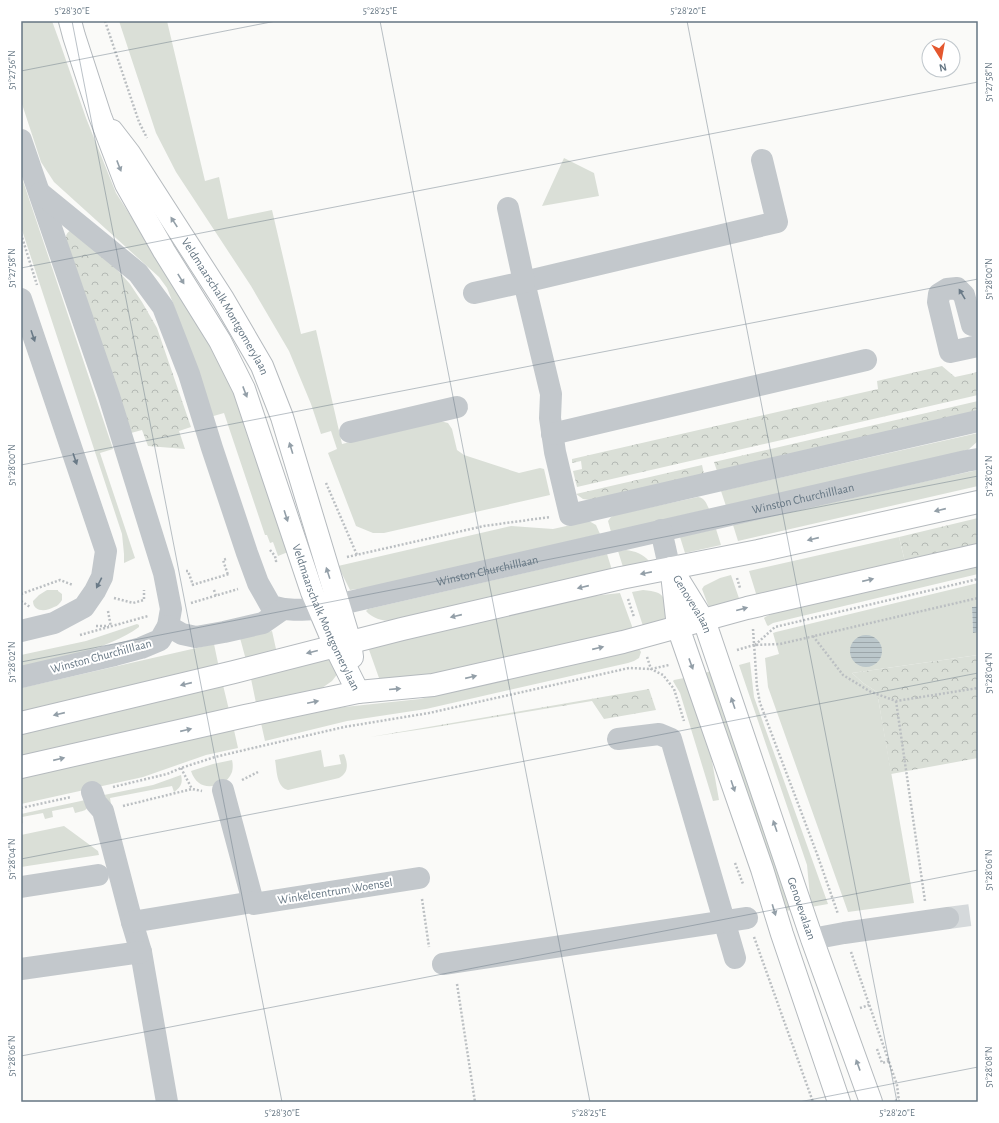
<svg xmlns="http://www.w3.org/2000/svg" width="999" height="1123" font-family="'Alegreya Sans',sans-serif">
<style>
.grass{fill:#dadfd7}
.forest{fill:url(#forest-crowns)}
.water{fill:url(#water-rules)}
.lines{fill:none;stroke-linecap:round;stroke-linejoin:round}
.minor-tunnel{stroke:#d5d9db;stroke-width:22;stroke-dasharray:22 11;stroke-linecap:butt}
.major-casing{stroke:#b5babe;stroke-width:24}
.path{stroke:#bbbfc2;stroke-width:2.5;stroke-dasharray:2 2;stroke-linecap:butt}
.minor{stroke:#c3c8cc;stroke-width:22}
.major{stroke:#fff;stroke-width:22}
.oneway{fill:#939fa8}
.oneway2{fill:#6a7a87}
.ticks{fill:none;stroke:#657683;stroke-width:1;stroke-opacity:0.45}
.labels{text-anchor:middle;stroke-width:4;stroke-linejoin:round;paint-order:stroke}
.street-label{font-size:12px;fill:#657683;stroke:#fff}
.neatline{fill:none;stroke:#657683;stroke-width:1.5}
.ticks-label{font-size:10px;text-anchor:middle;fill:#657683}
</style>
<defs>
<pattern id="forest-crowns" width="20" height="18" patternUnits="userSpaceOnUse"><rect width="20" height="18" fill="#dadfd7"/><path d="M2 6a3 3 0 1 1 6 0M12 15a3 3 0 1 1 6 0" fill="none" stroke="#b4b9b4"/></pattern>
<pattern id="water-rules" width="6" height="5" patternUnits="userSpaceOnUse"><rect width="6" height="5" fill="#bbc7cb"/><path d="M0 2.5h6" fill="none" stroke="#9ca6aa"/></pattern>
</defs>
<rect width="100%" height="100%" fill="#fafaf8"/>
<path class="grass" d="M21,21H52L60,43L86,118L116,193L195,317L217,354L235,395L288,552L278,556L273,542L270,543L267,535H265L224,413L210,417L173,303L167,288L159,277L54,182L41,162L21,101Z
M119,21H167L205,181L219,177L228,219L272,210L301,334L316,330L342,444L440,421L448,423L452,429L457,450L464,455L519,473L540,468L544,469L550,495L384,533H373L356,526L328,453L337,449L331,431L321,434L311,404L289,351L251,286L176,172L156,133Z
M564,158L594,173L599,196L542,206Z
M21,175L113,449L100,453L135,558L124,563V554L122,534L21,227Z
M978,433V441L968,450L726,506L721,491Z
M978,470V486L738,541L733,525L940,478Z
M698,497C705,498 706,503 709,509L611,532L608,521L611,517L615,515Z
M589,521L596,525L600,534L372,587L350,590L338,566L511,526L553,529Z
M716,529L721,545L685,553L680,537Z
M899,537L906,566L758,600L749,571Z
M626,550C635,551 643,554 649,561L623,567L618,551Z
M607,554L612,570L392,621C382,621 372,618 366,611L368,609Z
M978,561V574L802,616L773,623L768,626L767,625L764,618L765,617L776,612Z
M731,575L741,604L710,610L702,589L704,586L720,578Z
M978,583V606L972,607L973,632H978V655L852,673L863,683L877,692L914,903L848,912L768,687L765,658L779,654L773,633L776,632Z
M47,590H58V591L62,594V600C60,603 58,606 54,607C46,612 33,612 33,601L39,595Z
M643,590C668,592 665,599 666,620L643,626L632,592Z
M620,593L633,629L416,679L399,680L379,678L368,647L584,597Z
M137,624L139,625V627C107,650 59,658 21,667V655L86,641Z
M272,631L276,649L258,657L246,660L240,638Z
M214,644L219,668L21,717V688Z
M639,649L641,652L639,658L634,661L628,663L426,709L347,721L265,741L261,723L335,708L420,699Z
M331,656L339,672L332,681L322,688L302,694L256,703L250,674Z
M750,662L754,697L828,904L811,907L807,865L739,665Z
M712,671L792,910L784,911L704,673Z
M684,678L710,750L719,800L713,801L680,693L673,681L674,680Z
M222,681L229,710L21,758V728Z
M234,730L238,748L206,755L143,777L21,804V778Z
M321,750L324,767L341,764L339,755L344,754C348,763 349,773 339,778L288,790C276,787 277,770 275,760Z
M232,760C233,764 233,768 232,772C230,777 226,782 221,784C207,789 196,786 191,771L213,764Z
M181,775C183,783 181,787 174,792L172,786L110,798L111,804L99,796L153,785Z
M90,799C87,811 87,810 75,813L73,807L52,811L53,817L45,819L43,813L22,817L23,823L21,824V814Z
M64,826L98,851L99,855L21,867V835Z"/>
<path class="forest" d="M72,230L111,263L130,284L142,302L157,328L191,427L179,431L185,449L148,446L142,430L131,433L66,239C66,234 67,232 72,230Z
M942,366L955,377L978,372V395L577,487L573,471L582,469L581,461L572,463V459L878,389L877,381Z
M978,401V412L717,471L714,462Z
M702,465L704,474L590,500L583,499L576,494Z
M978,518V549L906,566L899,537Z
M978,655V758L891,774L877,692L863,683L852,673Z
M649,689L656,710L604,719L592,701L430,728L370,737Z"/>
<path class="water" d="M978,606V632L973,633L972,607Z
M850 651a16 16 0 1 1 32 0a16 16 0 1 1-32 0Z"/>
<g class="lines">
<path class="minor-tunnel" d="M948,918L978,914"/>
<defs>
<g id="major">
<path id="s2" d="M70,21L74,36L100,116L126,184L164,251L220,341L244,389L312,592L335,646L358,692"/>
<path id="s3" d="M112,131L129,153L223,299L262,366L282,417L350,642L352,657"/>
<path id="s4" d="M671,568L705,623L812,939L871,1102"/>
<path d="M672,574L678,627L762,869L782,934L839,1102"/>
<path d="M21,723L234,672L402,629L621,578L758,551L978,502"/>
<path d="M21,767L245,716L358,692L433,685L623,642L747,608L978,555"/>
</g>
</defs>
<use href="#major" class="major-casing"/>
<path class="path" d="M105,21L139,122L147,138
M21,234L37,285
M326,483L357,555
M270,550L275,556L276,561L278,560
M347,557L484,526L550,517
M226,559L223,560L228,575
M186,571H188L193,585
M737,578L740,588
M192,585L229,574
M214,590L216,596
M21,594L60,580L73,585
M114,598L133,603L144,600V590
M628,599L634,617
M21,601L30,607
M191,603L238,589
M108,611L111,627
M96,626H109
M753,629L757,687L760,703L817,854L838,914
M80,635L148,616
M813,636L843,675L871,692L896,701L978,688
M755,645L775,627L978,579
M737,650L754,645L780,644L978,598
M647,657L651,669L663,675L674,689L684,721
M896,701L925,901
M181,768L192,789
M242,780L258,772
M113,787L167,774L181,768L215,757L253,748L344,727L429,713L629,668L651,669L669,665
M123,806L192,789L202,791
M21,808L71,797
M735,863L743,884
M422,899L429,947
M754,937L813,1102
M851,952L897,1085L899,1102
M457,984L475,1102
M860,1008L869,1005
M877,1049L882,1063L889,1061
M895,1101L899,1099"/>
<g class="minor">
<path d="M21,140L109,396L164,573L171,609L168,626L160,640L141,648L115,655L21,677"/>
<path d="M762,160L777,222L524,282L551,394L550,418L555,452L570,515L978,421"/>
<path id="s1" d="M40,193L138,273L163,307L189,374L212,448L247,553L258,583L271,606C287,611 302,610 319,609L966,461L978,459"/>
<path d="M474,293L524,282L508,208"/>
<path d="M21,299L106,551L102,577L95,591L84,607L54,623L21,631"/>
<path d="M978,323L972,325L964,295L957,288L947,289L939,294L938,302L950,352L978,346"/>
<path d="M350,432L457,407"/>
<path d="M552,434L866,360"/>
<path d="M661,530L667,557L671,568"/>
<path d="M168,626L182,634L196,637L224,632L263,623L283,609"/>
<path d="M618,739L659,734L671,739L735,958"/>
<path d="M223,790L253,902"/>
<path d="M92,792L96,803L103,811L132,922L141,952L167,1102"/>
<path d="M21,887L98,875"/>
<path d="M132,922L253,902L254,904L419,878"/>
<path d="M812,939L844,933L948,918"/>
<path d="M443,964L747,918"/>
<path d="M21,969L141,952"/>
</g>
<use href="#major" class="major"/>
</g>
<defs><path id="oneway-solid" d="M-6-.8H1V-3.2L6.5 0L1 3.2V.8H-6Z"/></defs>
<g class="oneway">
<use href="#oneway-solid" transform="translate(119 166) rotate(69)"/>
<use href="#oneway-solid" transform="translate(174 222) rotate(-123)"/>
<use href="#oneway-solid" transform="translate(181 279) rotate(58)"/>
<use href="#oneway-solid" transform="translate(245 392) rotate(69)"/>
<use href="#oneway-solid" transform="translate(291 448) rotate(-107)"/>
<use href="#oneway-solid" transform="translate(940 510) rotate(167)"/>
<use href="#oneway-solid" transform="translate(286 516) rotate(72)"/>
<use href="#oneway-solid" transform="translate(813 539) rotate(167)"/>
<use href="#oneway-solid" transform="translate(328 573) rotate(-108)"/>
<use href="#oneway-solid" transform="translate(646 573) rotate(169)"/>
<use href="#oneway-solid" transform="translate(868 580) rotate(-13)"/>
<use href="#oneway-solid" transform="translate(583 587) rotate(167)"/>
<use href="#oneway-solid" transform="translate(742 609) rotate(-15)"/>
<use href="#oneway-solid" transform="translate(456 616) rotate(167)"/>
<use href="#oneway-solid" transform="translate(598 648) rotate(-13)"/>
<use href="#oneway-solid" transform="translate(312 652) rotate(166)"/>
<use href="#oneway-solid" transform="translate(691 664) rotate(70)"/>
<use href="#oneway-solid" transform="translate(471 677) rotate(-13)"/>
<use href="#oneway-solid" transform="translate(186 684) rotate(167)"/>
<use href="#oneway-solid" transform="translate(395 689) rotate(-5)"/>
<use href="#oneway-solid" transform="translate(313 702) rotate(-12)"/>
<use href="#oneway-solid" transform="translate(733 703) rotate(-109)"/>
<use href="#oneway-solid" transform="translate(59 714) rotate(167)"/>
<use href="#oneway-solid" transform="translate(186 730) rotate(-13)"/>
<use href="#oneway-solid" transform="translate(59 759) rotate(-13)"/>
<use href="#oneway-solid" transform="translate(733 786) rotate(71)"/>
<use href="#oneway-solid" transform="translate(775 826) rotate(-109)"/>
<use href="#oneway-solid" transform="translate(774 910) rotate(73)"/>
<use href="#oneway-solid" transform="translate(858 1065) rotate(-110)"/>
</g>
<g class="oneway2">
<use href="#oneway-solid" transform="translate(962 294) rotate(-121)"/>
<use href="#oneway-solid" transform="translate(33 336) rotate(71)"/>
<use href="#oneway-solid" transform="translate(75 459) rotate(71)"/>
<use href="#oneway-solid" transform="translate(99 583) rotate(117)"/>
</g>
<path class="ticks" d="M72,21L282,1102M380,21L590,1102M687,21L897,1102M21,71L276,21M21,268L978,82M21,465L978,279M21,662L978,476M21,859L978,673M21,1056L978,870M799,1102L978,1067"/>
<g class="labels">
<g class="street-label">
<text dy="4" stroke="none"><textPath href="#s3" startOffset="209">Veldmaarschalk Montgomerylaan</textPath></text>
<text dy="4" stroke="none"><textPath href="#s1" startOffset="1032">Winston Churchilllaan</textPath></text>
<text dy="4" stroke="none"><textPath href="#s1" startOffset="708">Winston Churchilllaan</textPath></text>
<text dy="4" stroke="none"><textPath href="#s4" startOffset="42">Genovevalaan</textPath></text>
<text dy="4" stroke="none"><textPath href="#s2" startOffset="652">Veldmaarschalk Montgomerylaan</textPath></text>
<text transform="translate(101 656) rotate(-15)" y="4">Winston Churchilllaan</text>
<text transform="translate(335 891) rotate(-9)" y="4">Winkelcentrum Woensel</text>
<text dy="4" stroke="none"><textPath href="#s4" startOffset="366">Genovevalaan</textPath></text>
</g>
</g>
<rect width="999" height="1123" fill="none" stroke="#ffffff" stroke-width="44"/>
<g transform="translate(941 58) rotate(169)"><circle r="19" fill="#ffffff" stroke="#c1c8cd"/>
<path d="M0-3L7 15L0 10L-7 15Z" fill="#e4572e"/>
<text y="-6" font-size="11" font-weight="bold" text-anchor="middle" fill="#657683">N</text>
</g>
<rect x="22" y="22" width="955" height="1079" class="neatline"/>
<g class="ticks-label">
<text x="72" y="14">5°28'30"E</text>
<text x="380" y="14">5°28'25"E</text>
<text x="688" y="14">5°28'20"E</text>
<text transform="translate(11 70) rotate(-90)" y="4">51°27'56"N</text>
<text transform="translate(988 82) rotate(-90)" y="4">51°27'58"N</text>
<text transform="translate(11 268) rotate(-90)" y="4">51°27'58"N</text>
<text transform="translate(988 279) rotate(-90)" y="4">51°28'00"N</text>
<text transform="translate(11 465) rotate(-90)" y="4">51°28'00"N</text>
<text transform="translate(988 476) rotate(-90)" y="4">51°28'02"N</text>
<text transform="translate(11 662) rotate(-90)" y="4">51°28'02"N</text>
<text transform="translate(988 673) rotate(-90)" y="4">51°28'04"N</text>
<text transform="translate(11 859) rotate(-90)" y="4">51°28'04"N</text>
<text transform="translate(988 870) rotate(-90)" y="4">51°28'06"N</text>
<text transform="translate(11 1056) rotate(-90)" y="4">51°28'06"N</text>
<text transform="translate(988 1067) rotate(-90)" y="4">51°28'08"N</text>
<text x="282" y="1116">5°28'30"E</text>
<text x="589" y="1116">5°28'25"E</text>
<text x="897" y="1116">5°28'20"E</text>
</g>
</svg>
